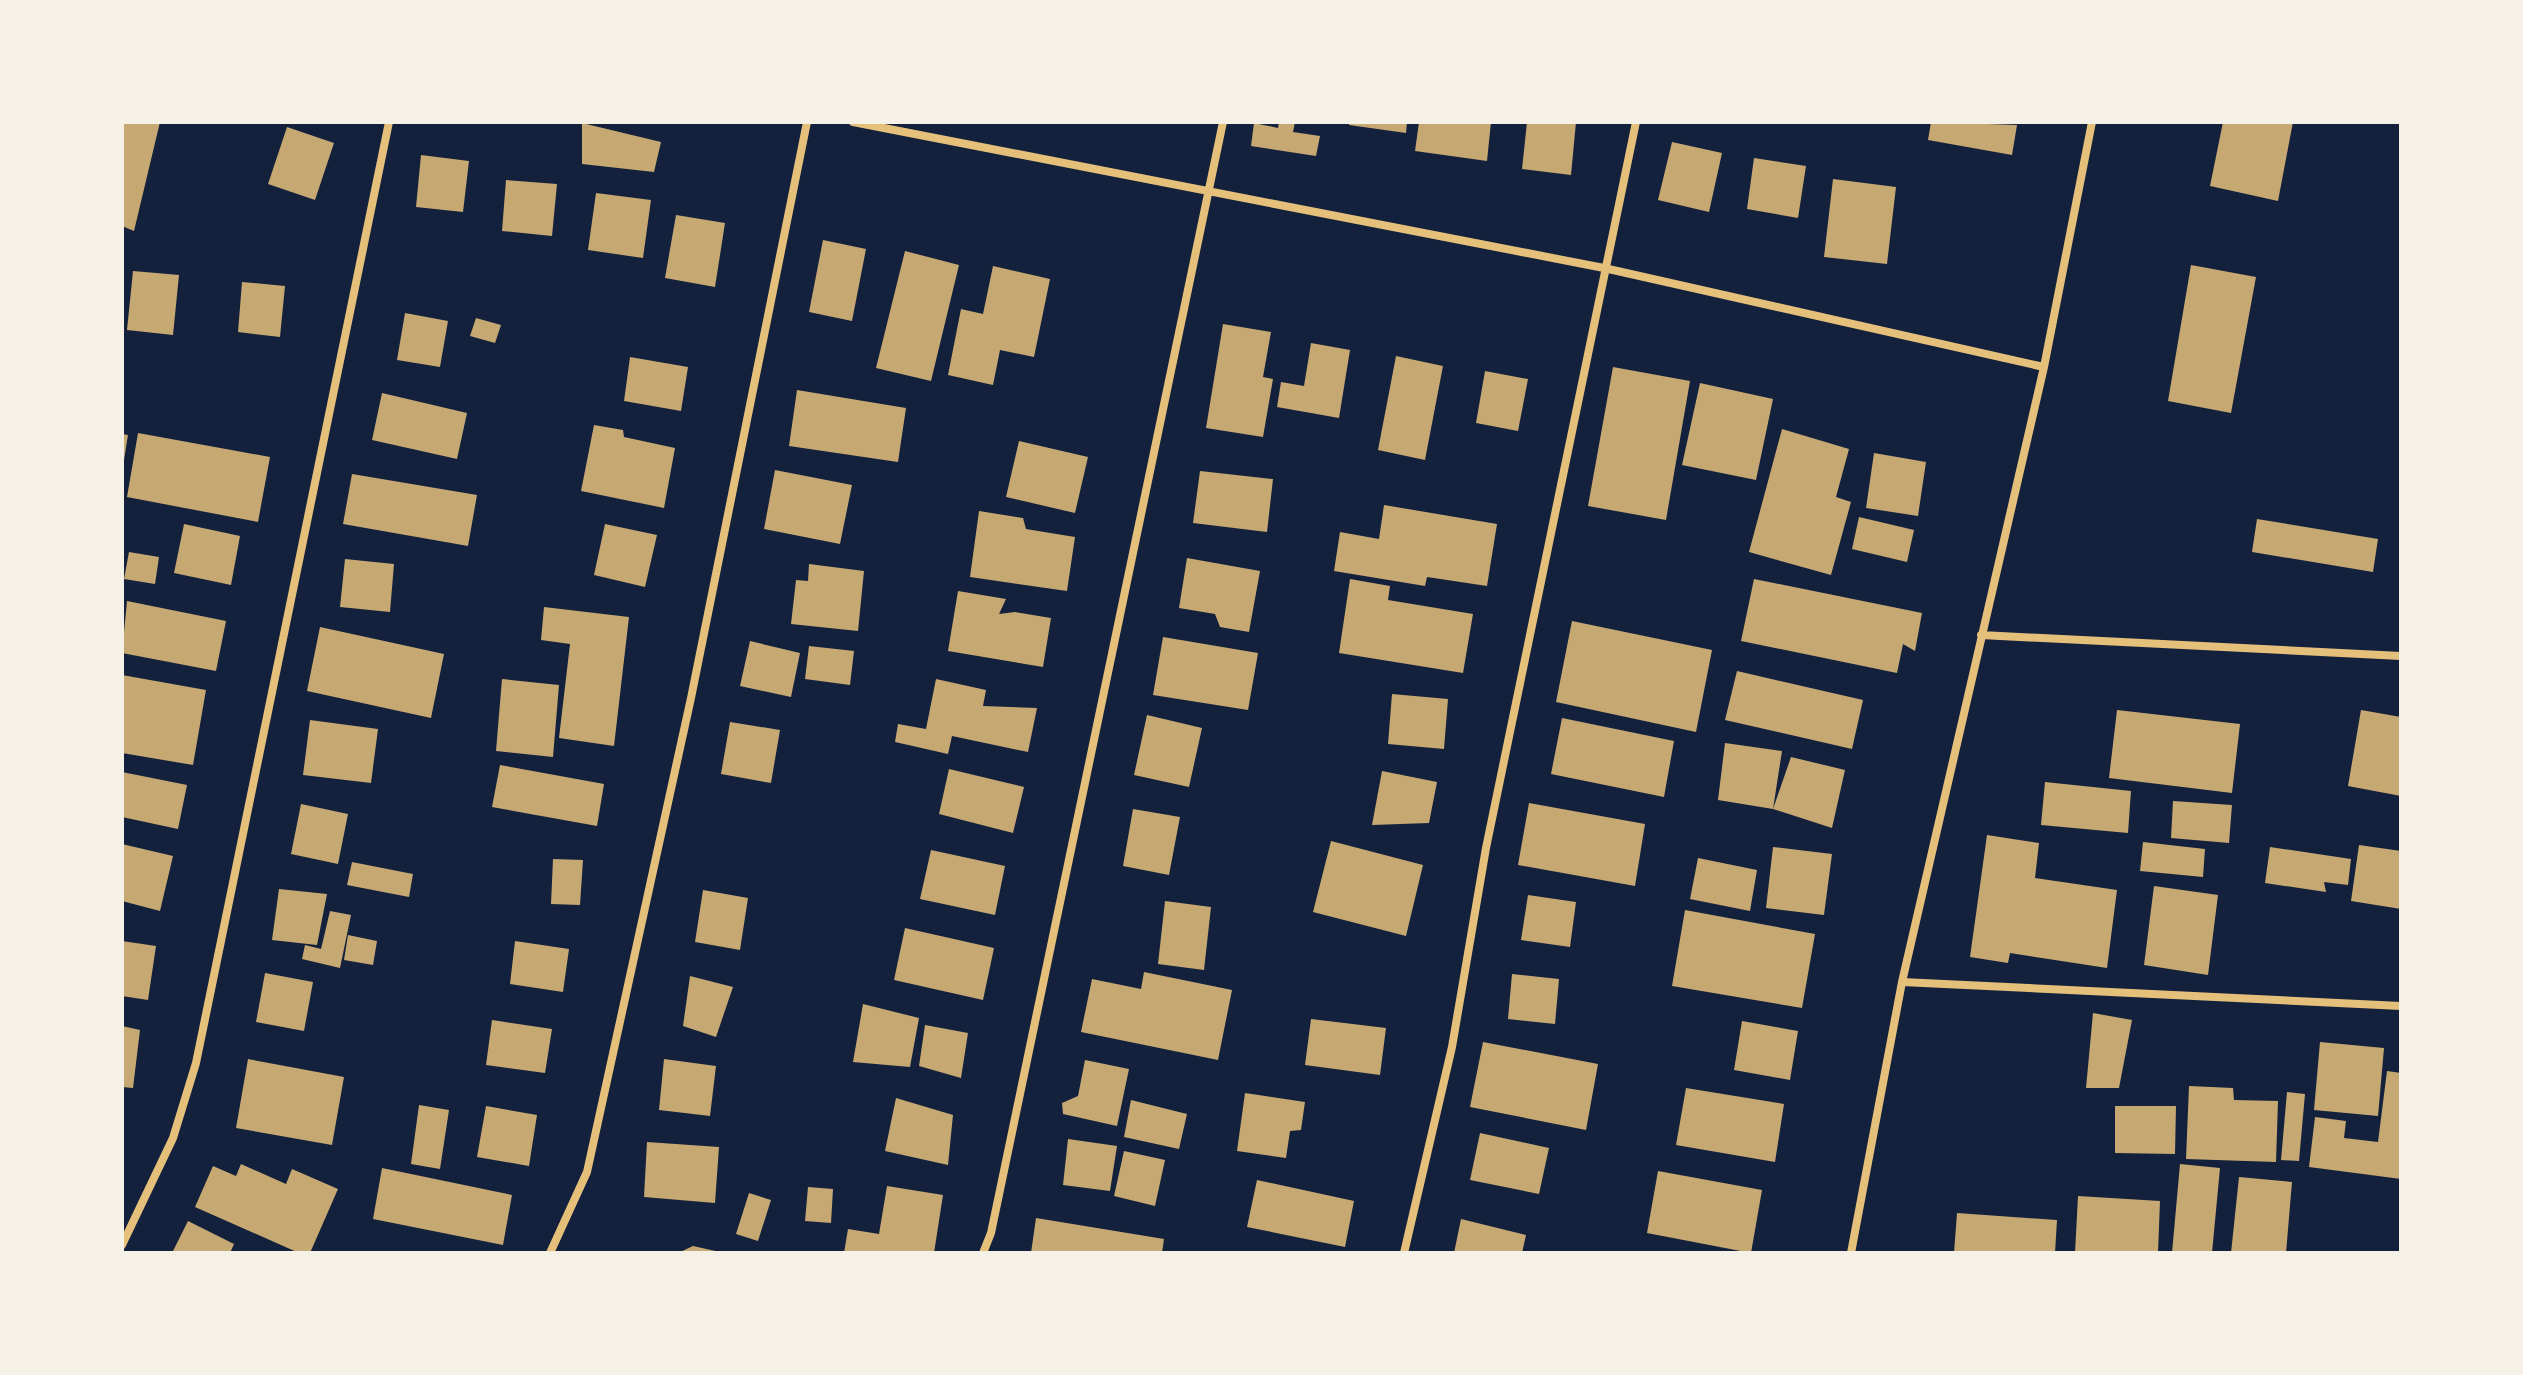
<svg xmlns="http://www.w3.org/2000/svg" width="2523" height="1375" font-family="Roboto,sans-serif">
<style>
.building{fill:#c6a872}
.lines{fill:none;stroke-linecap:round;stroke-linejoin:round}
.minor{stroke:#e5c07b;stroke-width:8}
</style>
<rect width="100%" height="100%" fill="#14213d"/>
<path class="building" d="M122,122H160L134,231L122,226Z
M1279,122H1295L1293,132L1320,136L1316,156L1251,146L1254,123L1278,128Z
M1349,122H1407L1406,133L1349,125Z
M1419,122H1491L1487,161L1415,151Z
M1527,122H1576L1571,175L1522,169Z
M1931,122L2017,125L2012,155L1928,140Z
M2223,122H2293L2278,201L2210,186Z
M582,123L661,142L654,172L582,164Z
M287,127L334,143L315,200L268,184Z
M1672,142L1722,153L1709,212L1658,200Z
M421,155L469,161L463,212L416,207Z
M1754,158L1806,166L1798,218L1747,209Z
M1833,179L1896,187L1887,264L1824,257Z
M506,180L557,184L552,236L502,231Z
M596,193L651,200L643,258L588,250Z
M676,215L725,223L715,287L665,278Z
M823,240L866,249L852,321L809,312Z
M905,251L959,265L931,381L876,368Z
M2191,265L2256,277L2231,413L2168,401Z
M993,266L1050,279L1034,357L1000,350L993,385L948,375L961,309L983,314Z
M133,271L179,275L173,335L127,330Z
M242,282L285,286L280,337L238,332Z
M405,313L448,321L440,367L397,360Z
M476,318L501,325L495,343L470,336Z
M1223,324L1271,332L1263,377L1273,379L1263,437L1206,428Z
M1311,343L1350,350L1339,418L1277,407L1281,382L1304,386Z
M1396,356L1443,366L1425,460L1378,450Z
M630,357L688,367L681,411L624,401Z
M1613,367L1690,381L1666,520L1588,506Z
M1485,371L1528,379L1518,431L1476,423Z
M1700,383L1773,399L1756,480L1682,465Z
M797,390L906,408L898,462L789,446Z
M382,393L467,413L457,459L372,440Z
M594,425L623,430L624,437L675,448L664,508L581,491Z
M1782,429L1849,449L1836,497L1851,502L1831,575L1749,552Z
M138,433L270,457L258,522L127,497Z
M122,434L128,435L124,460H122Z
M1019,441L1088,457L1075,513L1006,497Z
M1874,453L1926,462L1918,516L1866,508Z
M775,470L852,485L840,544L764,529Z
M1200,471L1273,479L1267,532L1193,523Z
M352,474L477,495L468,546L343,524Z
M1384,505L1497,524L1487,586L1427,577L1425,586L1334,571L1340,532L1379,539Z
M979,511L1023,518L1026,529L1075,537L1067,591L970,577Z
M1859,517L1914,530L1907,562L1852,549Z
M2257,519L2378,539L2373,572L2252,552Z
M184,524L240,536L231,585L174,573Z
M605,524L657,535L645,587L594,575Z
M129,552L159,557L155,584L124,579Z
M1187,558L1260,571L1249,632L1220,627L1215,614L1179,608Z
M345,559L394,564L390,612L340,607Z
M809,564L864,571L858,631L791,624L796,580L808,581Z
M1350,579L1390,586L1388,600L1473,614L1463,673L1339,653Z
M1754,579L1922,613L1915,651L1903,644L1897,673L1741,641Z
M958,591L1006,599L999,614L1015,612L1051,618L1043,667L948,651Z
M127,601L226,621L216,671L122,653Z
M544,607L629,617L614,746L559,738L570,644L541,640Z
M1572,621L1712,650L1696,732L1556,702Z
M320,627L444,654L431,718L307,691Z
M1163,637L1258,653L1248,710L1153,695Z
M750,641L800,653L791,697L740,686Z
M809,646L854,651L850,685L805,679Z
M1737,671L1863,700L1852,749L1725,720Z
M122,675L206,690L193,765L122,753Z
M502,679L559,685L553,757L496,751Z
M936,679L986,690L983,706L1037,708L1028,752L952,736L948,754L895,742L898,724L926,729Z
M1392,694L1448,699L1444,749L1388,744Z
M2117,710L2240,724L2232,793L2109,778Z
M2361,710L2401,717V796L2348,786Z
M1147,715L1202,728L1189,787L1134,775Z
M1562,718L1674,741L1664,797L1551,774Z
M310,720L378,729L371,783L303,775Z
M730,722L780,730L771,783L721,774Z
M1725,743L1782,751L1773,809L1791,757L1845,770L1832,828L1773,809L1718,800Z
M500,765L604,784L597,826L492,807Z
M949,769L1024,787L1013,833L939,814Z
M1382,771L1437,782L1429,823L1372,825Z
M122,772L187,785L178,829L122,817Z
M2045,782L2131,791L2128,833L2041,825Z
M2173,801L2232,805L2229,843L2171,838Z
M1529,803L1645,824L1635,886L1518,865Z
M301,804L348,814L338,864L291,854Z
M1133,809L1180,817L1169,875L1123,866Z
M1987,835L2039,843L2035,878L2117,890L2107,968L2010,953L2008,963L1970,957Z
M1331,841L1423,865L1406,936L1313,912Z
M2143,842L2205,849L2203,877L2140,871Z
M122,844L173,856L160,911L122,901Z
M2359,845L2401,851V909L2351,901Z
M1773,847L1832,854L1824,915L1766,908Z
M2270,847L2351,859L2348,885L2324,882L2326,892L2265,883Z
M931,850L1005,866L995,915L920,899Z
M1698,858L1757,870L1750,911L1690,899Z
M553,859L583,860L580,905L551,904Z
M352,862L413,874L409,897L347,885Z
M2154,886L2218,895L2208,975L2144,965Z
M279,889L327,894L317,945L272,940Z
M703,890L748,898L740,950L695,942Z
M1528,895L1576,902L1570,947L1521,940Z
M1165,901L1211,907L1204,970L1158,964Z
M1685,910L1815,934L1802,1008L1672,986Z
M330,911L351,915L340,968L302,959L305,945L321,949Z
M905,928L994,948L983,1000L894,980Z
M348,935L377,941L373,965L344,960Z
M122,941L156,946L148,1000L122,996Z
M515,941L569,949L563,992L510,984Z
M1144,972L1232,990L1218,1060L1081,1032L1092,979L1141,989Z
M265,973L313,982L304,1031L256,1022Z
M1512,974L1559,979L1555,1024L1508,1019Z
M690,976L733,987L716,1037L683,1026Z
M863,1004L919,1018L910,1067L853,1062Z
M2093,1013L2132,1020L2119,1088H2086Z
M1311,1019L1386,1028L1380,1075L1305,1065Z
M492,1020L552,1029L545,1073L486,1065Z
M1742,1021L1798,1031L1790,1080L1734,1070Z
M925,1025L968,1033L961,1078L919,1066Z
M122,1026L140,1030L133,1088L122,1087Z
M1483,1042L1598,1064L1586,1130L1470,1107Z
M2320,1042L2384,1048L2378,1116L2314,1110Z
M248,1059L344,1077L332,1145L236,1128Z
M664,1059L716,1066L710,1116L659,1110Z
M1085,1060L1129,1069L1117,1126L1063,1114L1062,1103L1078,1096Z
M2387,1071L2401,1073V1179L2309,1167L2315,1117L2346,1121L2344,1138L2378,1142Z
M2189,1086L2233,1088L2234,1100L2278,1101L2276,1162L2186,1159Z
M1686,1088L1784,1104L1775,1162L1676,1145Z
M2287,1092L2305,1094L2299,1161L2281,1160Z
M1245,1093L1305,1102L1301,1130L1290,1131L1286,1158L1237,1151Z
M896,1098L953,1115L948,1165L885,1151Z
M1131,1100L1187,1114L1179,1149L1124,1137Z
M419,1105L449,1110L440,1169L411,1164Z
M486,1106L537,1115L529,1166L477,1157Z
M2115,1106H2176L2175,1154L2115,1153Z
M1480,1133L1549,1148L1539,1194L1470,1180Z
M1068,1139L1117,1146L1110,1191L1063,1185Z
M647,1142L719,1147L715,1203L644,1197Z
M1124,1151L1165,1160L1155,1206L1114,1196Z
M241,1164L286,1184L292,1169L338,1189L310,1253H299L195,1207L213,1166L236,1176Z
M2180,1164L2220,1168L2212,1253H2172Z
M382,1168L512,1195L503,1245L373,1219Z
M1658,1171L1762,1190L1751,1253L1647,1233Z
M2239,1177L2292,1182L2286,1253H2231Z
M1257,1180L1354,1201L1345,1247L1247,1227Z
M887,1186L943,1195L934,1253H844L848,1229L879,1234Z
M808,1187L833,1189L831,1223L805,1221Z
M749,1193L771,1200L758,1241L736,1234Z
M2078,1196L2160,1201L2158,1253H2075Z
M1957,1213L2057,1220L2055,1253H1954Z
M1036,1218L1164,1239L1162,1253H1031Z
M1461,1219L1526,1235L1522,1253H1454Z
M188,1221L234,1244L230,1253H172Z
M693,1246L720,1252L719,1253H678Z"/>
<g class="lines">
<path class="minor" d="M853,122L1604,268L2044,367
M1981,635L2401,656
M1902,982L2401,1006
M122,1245L173,1138L196,1063L389,122
M550,1253L587,1172L691,698L807,122
M983,1253L991,1233L1223,122
M1404,1253L1452,1047L1486,848L1636,122
M1851,1253L1902,982L2044,367L2092,122"/>
</g>
<rect width="2523" height="1375" fill="none" stroke="#f6f1e7" stroke-width="248"/>
</svg>
